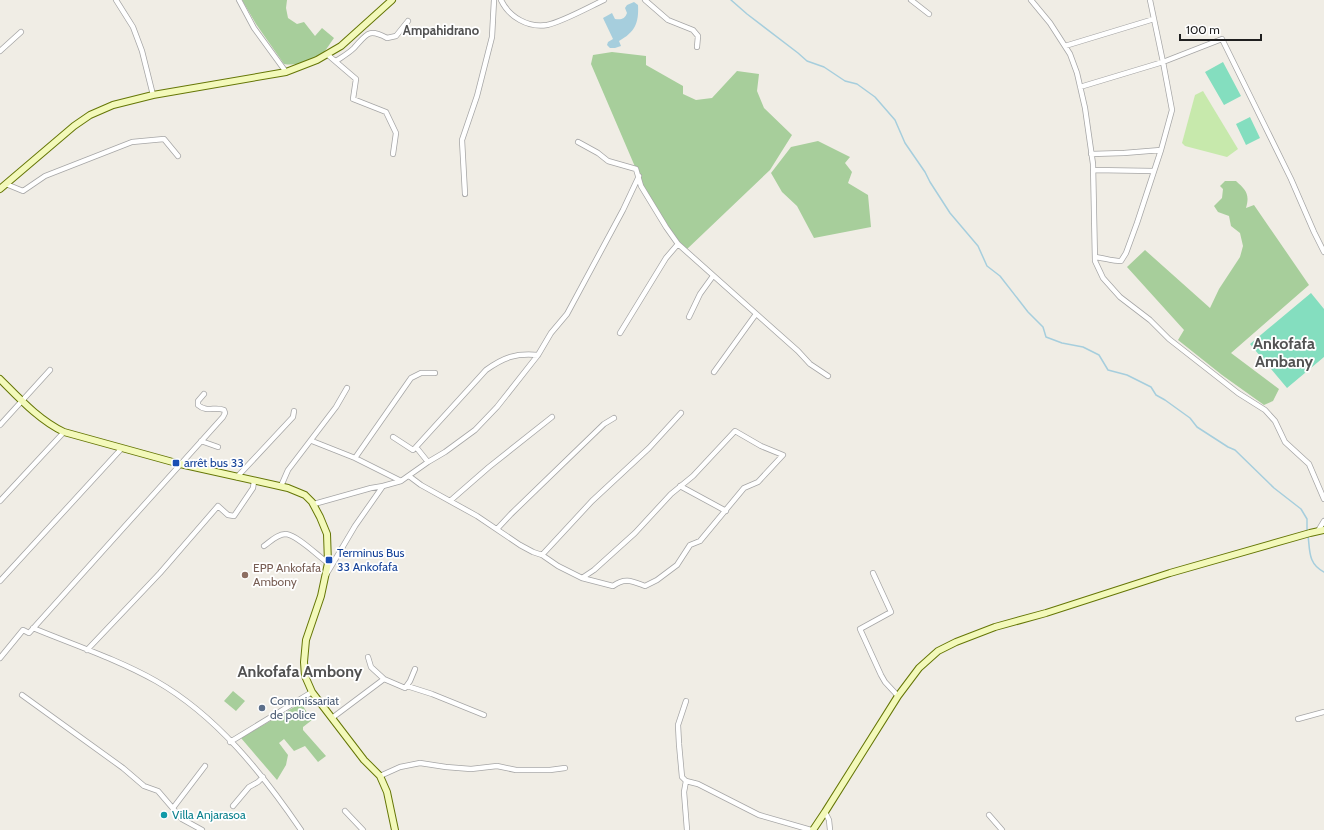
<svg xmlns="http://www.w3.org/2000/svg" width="1324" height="830" font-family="Cabin,sans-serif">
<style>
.grass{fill:#c7e9ac}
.forest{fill:#a7ce9b}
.pitch{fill:#84debf}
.water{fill:#a6cedd}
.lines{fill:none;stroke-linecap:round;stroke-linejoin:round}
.stream{stroke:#a6cedd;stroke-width:1.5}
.street-casing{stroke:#a6a6a6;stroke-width:6}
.secondary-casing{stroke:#657606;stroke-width:8}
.street{stroke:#fff;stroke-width:4.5}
.secondary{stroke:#f3f9ba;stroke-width:6}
.transit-dot{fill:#1a4fb4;stroke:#fff;stroke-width:1.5}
.education-dot{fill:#8d6e63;stroke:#fff;stroke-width:1.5}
.service-dot{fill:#5c6f8a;stroke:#fff;stroke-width:1.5}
.culture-dot{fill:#0f9aa8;stroke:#fff;stroke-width:1.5}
.labels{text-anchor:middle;stroke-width:3.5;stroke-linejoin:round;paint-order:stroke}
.transit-label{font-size:12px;fill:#164399;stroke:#fff;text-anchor:start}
.education-label{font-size:12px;fill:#785e54;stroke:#fff;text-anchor:start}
.service-label{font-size:12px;fill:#4e5e75;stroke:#fff;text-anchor:start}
.culture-label{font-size:12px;fill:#0d838f;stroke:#fff;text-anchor:start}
.neighbourhood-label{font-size:13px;font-weight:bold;fill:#525252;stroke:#fff}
.district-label{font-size:16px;font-weight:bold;fill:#525252;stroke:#fff}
</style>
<rect width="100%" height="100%" fill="#f0ede5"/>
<path class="grass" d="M1203,91L1238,149L1227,157L1185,146L1182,143L1195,95Z"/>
<path class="forest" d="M242,0H287L286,8L288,18L297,24L304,22L315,36L322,28L334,38C330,43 327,49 323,53C313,62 296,66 284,64L256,24Z
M612,52L646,56V65L683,86V94L696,100L712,98L737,71L759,74L757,91L764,108L792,135L770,170L685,251L641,186L639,176L591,64L593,55Z
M818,141L850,157L845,163L852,172L848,183L868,195L871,227L814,238L797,206L782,192L771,173L791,147Z
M1225,181H1236C1246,190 1250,194 1246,208L1254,205L1309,285L1231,353L1279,389L1273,401L1264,405L1222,375L1178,340L1184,330L1127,267L1145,250L1210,308L1219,289L1240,257L1243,246L1240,233L1231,226L1229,216L1218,212L1214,206L1222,198L1223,189L1220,186Z
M233,691L245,701L236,711L224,701Z
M301,703L312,720L303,727V730L326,756L318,762L305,746L294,751L284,739L279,743L288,755L286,765L277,780L241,738Z"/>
<path class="pitch" d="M1223,62L1241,96L1224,105L1205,72Z
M1250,117L1260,138L1246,145L1236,124Z
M1311,293L1324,309V357L1287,388L1250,344Z"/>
<path class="water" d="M634,2L638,5C639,23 635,32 619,41L621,46L615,48H610L607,45L608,42L613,39L603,18L612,13L615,19C621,20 625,19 627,13L625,8L627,5Z"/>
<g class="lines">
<path class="stream" d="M731,0L747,14L798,53L807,61L824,67L845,81L857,84L875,97L895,120L905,143L925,172L930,182L950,213L978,246L987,266L1000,276L1028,312L1043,327L1046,337L1062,343L1083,347L1099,355L1108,370L1127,375L1151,387L1156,395L1165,400L1190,418L1197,427L1228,447L1235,450L1274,488L1301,509L1307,519V532
M1308,535C1310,551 1308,564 1324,572"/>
<defs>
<path id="street" d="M116,0L133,27L142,51L153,95
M239,0L254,28L286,72
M501,0C509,17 528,28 547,25C562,22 589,7 604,0
M645,0L668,20L693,30L698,36L697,47
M911,0L929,14
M1031,0L1050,23L1070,54L1077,73L1085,108L1093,164L1095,261L1103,278L1120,297L1150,320L1169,339L1238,393L1265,410L1275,421L1285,442L1309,464L1324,499
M1150,0L1163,62L1222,39L1291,179L1314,232L1324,252
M1065,46L1154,19
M0,51L21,32
M328,55L356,79L353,99L386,112L396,133L393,154
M336,61C342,57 349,53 354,48C367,34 368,28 387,38L396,36L408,21
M1080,87L1163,62L1172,110L1161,150
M578,142L598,153L608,161L636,169L641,186L666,227L678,244L798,351L810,364L828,376
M1091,154L1124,153L1161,150L1137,223L1126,253L1121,261C1112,261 1104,258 1095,257
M1093,170L1154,171
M6,184L23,191L45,176L132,142L164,139L178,156
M465,194L462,140L477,96L492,37L494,0
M689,317L700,294L713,276
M620,333L666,258L678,244
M714,372L756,314
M0,425L50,370
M393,437L413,450L416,447L428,462
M201,441L218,447
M312,441L355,458L401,481
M416,447L486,370C504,357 516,353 538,355
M355,458L411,378L421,373H435
M409,476L421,485L477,516L520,545L533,552L542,555L558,566L582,578L613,586C625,577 632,581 645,586L657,580L677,565L690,545L700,541L744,488L758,482L783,455L761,446L735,431L693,476L671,494L635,533L594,570L582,578
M237,477L293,417L294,411
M281,486L288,470L336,407L347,388
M680,486L726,511
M0,501L64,432
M450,501L489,467L552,417
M314,504L371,488L383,486
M497,529L511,514L604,424L614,418
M1318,531L1324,521
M264,546C270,542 277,534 286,534C297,535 318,556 328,563
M542,555L592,501L649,448L681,413
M873,573L891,612L860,629L881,675L885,682L898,696
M326,575L355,526L383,486L401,481L428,462L445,452L475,430L497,407L538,355L551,333L567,314L623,210L639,176
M0,581L122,448
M33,628C74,645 117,659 156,681C217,716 262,773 301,830
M87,650L160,573L218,506L228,515L234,516L253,488L254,481
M368,657L371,667L384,679
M0,658L23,630L29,633L223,417L225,413L224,410C215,406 207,413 198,405V401L204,394
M407,686L432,694L484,715
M22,695L123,768L144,786L158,791L182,819L202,830
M686,701L678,725L679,744L682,777L686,781L698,784L759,815L811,830
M332,718L384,679L405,688L410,681L415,669
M1298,719L1324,712
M230,742L312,692
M380,776L400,767L420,763L446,767L471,769L497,766L516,770H550L565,768
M686,781L684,792L687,830
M233,806L249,787L258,782L263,777
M173,808L205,766
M345,811L363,830
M825,812L829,820L830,830
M989,815L1002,830"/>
<path id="secondary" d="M0,189L74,126L90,115L113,105L153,95L286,72L317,60L341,46L392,0
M0,379C20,399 39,420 64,432L180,464L288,488L305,495L312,502L320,517L327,534L328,563L321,596L306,640L304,662L305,676L312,692L364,760L380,776L387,792L395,830
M813,830L825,812L898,696L919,668L938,651L956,642L995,627L1046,613L1170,573L1310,533L1324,530"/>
</defs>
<use href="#street" class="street-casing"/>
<use href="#secondary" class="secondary-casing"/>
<use href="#street" class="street"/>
<use href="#secondary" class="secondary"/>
</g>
<g class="transit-dot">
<rect x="172" y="459" width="8" height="8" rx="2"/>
<rect x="325" y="556" width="8" height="8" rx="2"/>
</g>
<circle class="education-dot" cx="245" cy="575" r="4"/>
<circle class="service-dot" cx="262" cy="708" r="4"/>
<circle class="culture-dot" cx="164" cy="815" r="4"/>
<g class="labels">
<g class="transit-label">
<text x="184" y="467">arrêt bus 33</text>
<text x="337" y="557">Terminus Bus<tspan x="337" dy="14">33 Ankofafa</tspan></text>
</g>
<g class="education-label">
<text x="253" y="572">EPP Ankofafa<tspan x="253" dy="14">Ambony</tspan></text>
</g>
<g class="service-label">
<text x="270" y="705">Commissariat<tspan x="270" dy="14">de police</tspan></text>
</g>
<g class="culture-label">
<text x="172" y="819">Villa Anjarasoa</text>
</g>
<g class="neighbourhood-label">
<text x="441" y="35">Ampahidrano</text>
</g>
<g class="district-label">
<text x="1284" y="349">Ankofafa<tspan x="1284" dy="18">Ambany</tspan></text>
<text x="300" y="677">Ankofafa Ambony</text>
</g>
</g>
<path d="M1180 34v6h81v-6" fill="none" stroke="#1f1f1f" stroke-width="2"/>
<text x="1186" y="34" font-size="12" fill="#1f1f1f" stroke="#ffffff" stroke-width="3" paint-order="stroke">100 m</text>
</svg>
